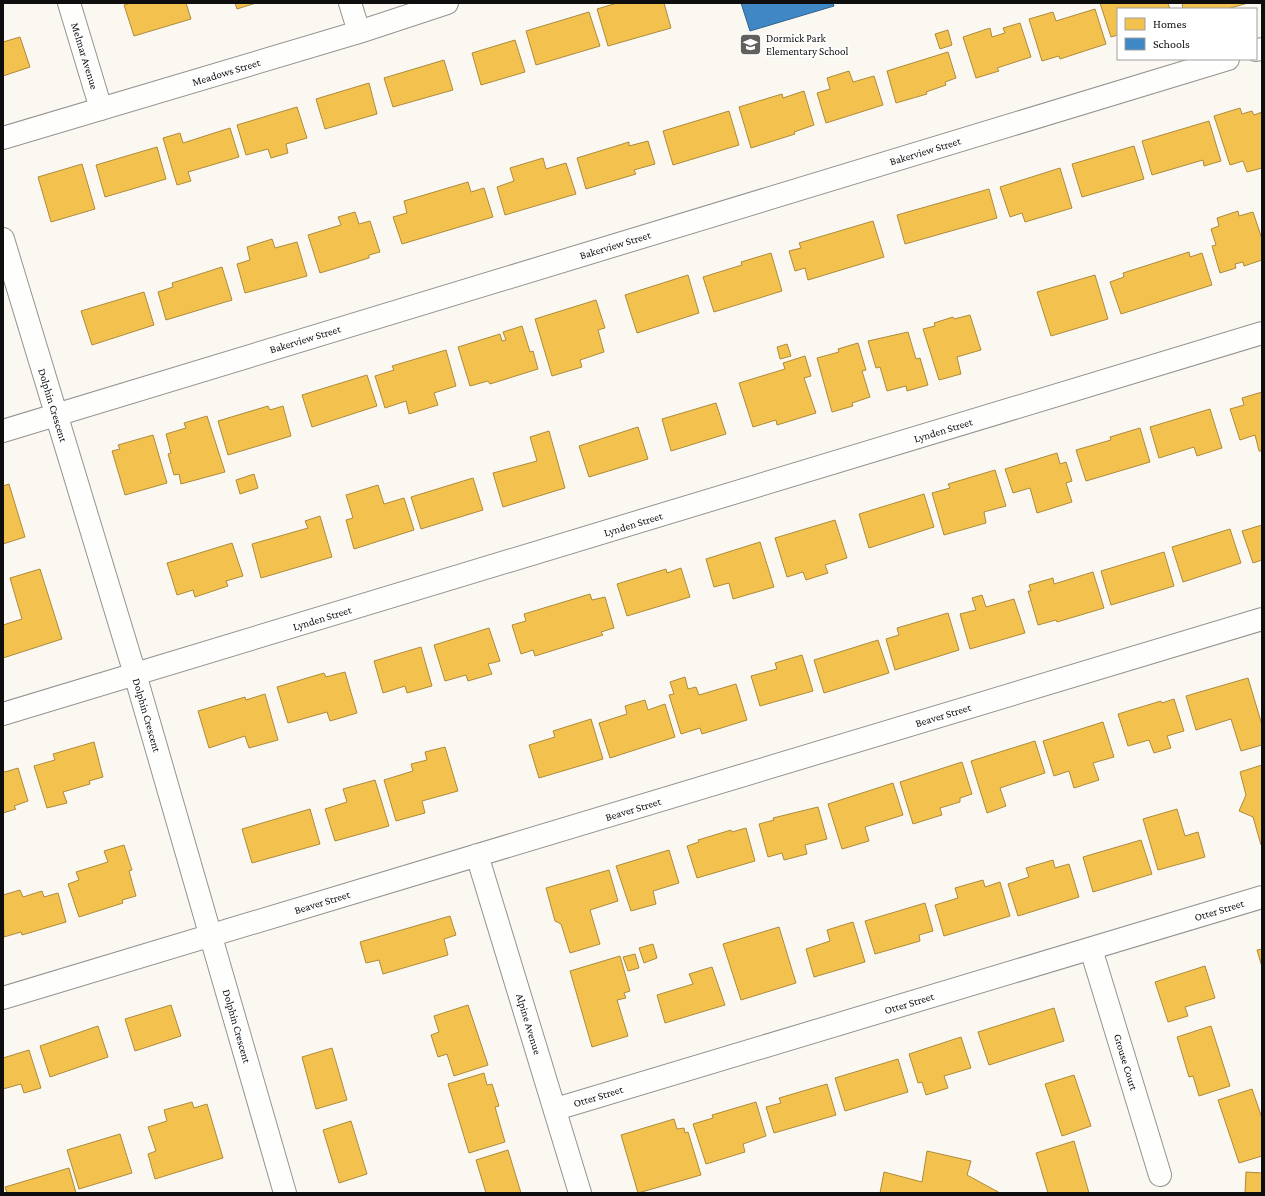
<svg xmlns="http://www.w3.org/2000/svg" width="1265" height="1196" font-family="'Crimson Pro',serif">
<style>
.homes{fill:#f2c14e;stroke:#ae8b3b}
.schools{fill:#3f88c5;stroke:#30638e}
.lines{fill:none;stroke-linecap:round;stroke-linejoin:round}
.minor-casing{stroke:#959391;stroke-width:24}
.minor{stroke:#fefefd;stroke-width:22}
.labels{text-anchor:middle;stroke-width:4;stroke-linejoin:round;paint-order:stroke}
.poi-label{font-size:11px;fill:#0e0e0e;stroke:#fff;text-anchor:start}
.street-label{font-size:11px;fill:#0e0e0e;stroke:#fff}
</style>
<rect width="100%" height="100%" fill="#fbf8f2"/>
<path class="homes" d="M131,3H186L191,19L134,36L124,5Z
M235,3H256L237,9Z
M617,3H664L671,28L608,46L597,9Z
M1100,3H1168L1170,9H1118V35L1111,37Z
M1182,3H1248L1227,9H1183Z
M1095,9L1106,44L1060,59L1059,56L1042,61L1029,19L1053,12L1056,21Z
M589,12L600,46L536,65L526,31Z
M1020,23L1031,57L997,68L999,71L976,78L963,37L990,28L992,37L1005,33L1003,28Z
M948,30L952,45L940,49L935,34Z
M20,37L30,67L3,76V42Z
M515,40L525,72L481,85L472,53Z
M948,52L956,78L945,82L946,85L926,92L927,94L896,103L887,71Z
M444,60L453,90L393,107L384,78Z
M849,71L853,82L874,76L883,105L826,123L817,93L830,89L827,78Z
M369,83L377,114L325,129L316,99Z
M804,91L814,125L794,132L795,134L751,148L739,107L782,94L783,98Z
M297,107L307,138L286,144L288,153L271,158L268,149L246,155L237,125Z
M1240,108L1242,114L1252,111L1254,115L1262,112V168L1247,172L1243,161L1230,165L1214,116Z
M729,111L739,145L673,165L663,131Z
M1209,121L1221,161L1204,166L1203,160L1152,175L1142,141Z
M230,128L239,157L188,172L191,181L177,185L163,138L180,133L183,143Z
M648,141L655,164L634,170L636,174L586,189L577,158L629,142V146Z
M1134,146L1144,179L1082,197L1072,164Z
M157,147L166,179L105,197L96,165Z
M543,158L546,169L566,163L576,194L505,215L497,187L514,181L510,168Z
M82,164L95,209L51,222L38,177Z
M1060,168L1072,208L1025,222L1022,213L1010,217L1000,187Z
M468,182L471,192L484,188L493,217L402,244L393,217L407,213L404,201Z
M989,189L997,218L905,244L897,215Z
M1238,211L1239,216L1253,212L1262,239V260L1244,266L1243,262L1235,264L1236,268L1220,273L1212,246L1216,245L1211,229L1219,226L1217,218Z
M355,212L359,224L370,221L380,252L369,255V258L320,273L308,235L341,225L338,217Z
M873,221L884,257L808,280L805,268L795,271L789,251L801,248L799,243Z
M272,239L275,248L297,242L307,276L245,293L237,264L250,260L247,247Z
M1189,252L1190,257L1202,253L1212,285L1121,314L1110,282L1124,277L1123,273Z
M771,253L782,291L714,312L703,277L742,265L741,262Z
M222,267L232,300L166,320L158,292L173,287L172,283Z
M688,275L699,313L637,333L625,295Z
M1095,275L1108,319L1051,336L1037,292Z
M144,292L154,325L92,345L81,311Z
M596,300L605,328L598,330L604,352L580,360L582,367L552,376L535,319Z
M970,315L981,350L957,357L961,374L939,380L923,329L935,326L934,323L953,317L954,319Z
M522,326L530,352L533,351L538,369L490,384L488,381L470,386L458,347L500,334L502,341L506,340L503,332Z
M908,332L916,359L920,358L928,385L907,391L906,386L887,391L880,367L876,368L868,341Z
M858,343L866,370L862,371L870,397L852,403L853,406L832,412L817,358L839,352L838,349Z
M787,344L791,356L780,359L777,347Z
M446,350L456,386L434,393L438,405L409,414L406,401L385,408L375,376L394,370L392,366Z
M805,356L811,376L804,378L816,413L777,425L776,420L753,427L739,383L785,369L783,363Z
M367,375L377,406L312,427L302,395Z
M1262,392V451H1259L1255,435L1240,440L1230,409L1244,405L1242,398Z
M716,403L726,434L671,451L662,419Z
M268,406L270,410L283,406L291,436L228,455L218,421Z
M1210,409L1222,448L1197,456L1194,447L1159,458L1150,427Z
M207,416L225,472L181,484L179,474L174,475L168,454L171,453L166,434L186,428L184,423Z
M638,427L648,459L589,477L579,446Z
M1140,428L1150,462L1086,481L1076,450L1111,440L1110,437Z
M549,431L565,488L503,507L493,473L537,461L530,437Z
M153,435L167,483L125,495L112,451L120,449L118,445Z
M1057,453L1060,464L1066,462L1072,481L1066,483L1072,502L1037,513L1030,488L1013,493L1005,469Z
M995,470L1006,506L984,512L986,523L944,535L932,493L950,488L948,484Z
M254,474L258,488L240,494L236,480Z
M473,478L483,510L421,529L411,497Z
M9,484L25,537L3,544V486Z
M378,485L384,504L404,498L414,530L354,549L346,520L353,518L346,495Z
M924,494L934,527L869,548L859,514Z
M320,516L332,557L261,578L252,544L308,528L305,521Z
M835,520L847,558L825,565L828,573L806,580L803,572L787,577L775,538Z
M1262,525V560L1253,563L1242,531Z
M1230,529L1241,563L1183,582L1172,547Z
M760,542L774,587L733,599L729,583L714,587L706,559Z
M232,543L243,576L226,581L228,586L195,597L193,590L177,595L167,563Z
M1164,552L1174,586L1111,605L1101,571Z
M681,568L690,597L627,616L617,584L666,569L667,573Z
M40,569L62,639L3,658V625L22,619L10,578Z
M1093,572L1104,608L1057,622L1056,620L1038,625L1028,591H1031L1029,585L1053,578L1054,584Z
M590,594L592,600L605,597L614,628L601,632L603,635L535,656L533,650L521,654L512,625L526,621L524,614Z
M982,595L986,607L1014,599L1025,633L970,649L960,614L976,610L972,598Z
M948,613L959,650L895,670L886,639L899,635L897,628Z
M489,628L500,661L488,664L492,674L468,681L466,675L445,681L434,645Z
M878,640L889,673L824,693L814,660Z
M421,647L432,686L407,693L405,686L383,693L374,661Z
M802,655L813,691L760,706L751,676L777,669L775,663Z
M345,672L357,713L330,721L327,712L288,723L277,687L324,673L326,677Z
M685,677L688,689L696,687L699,695L736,684L747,720L702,734L700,728L681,734L669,695L674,694L670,682Z
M1248,678L1262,725V745L1241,751L1231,719L1196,730L1186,696Z
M265,694L278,740L249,748L245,736L209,748L198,711L245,697L246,700Z
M1174,699L1184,731L1167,736L1171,748L1154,753L1149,740L1128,746L1118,714L1161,701L1162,703Z
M645,700L648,710L665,704L675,737L610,758L599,723L627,714L625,706Z
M591,719L603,759L539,778L529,745L555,737L553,731Z
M1103,722L1114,757L1093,763L1099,780L1074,788L1069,771L1054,776L1043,741Z
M1035,741L1045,773L1000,788L1006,806L987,813L971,761Z
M94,742L103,777L89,781L90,784L63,792L67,803L47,808L34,766L55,760L53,754Z
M445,747L458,791L422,801L425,813L396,821L384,780L413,771L411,764L427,760L425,752Z
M962,762L972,794L960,798V802L940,808L942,815L913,824L900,782Z
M1262,765V845H1261L1253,817L1239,811L1246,795L1240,772Z
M18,768L28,801L14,806L16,809L3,813V770L5,772Z
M375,780L389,826L335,841L325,809L347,802L343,789Z
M893,783L903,815L865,827L869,841L842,849L828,804Z
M818,807L827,839L805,845L807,854L784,860L782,853L768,857L759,824L774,820L773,818Z
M310,809L320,844L252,863L242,829Z
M1177,809L1185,836L1198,832L1205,857L1158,870L1143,819Z
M746,828L755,861L697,878L687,846L699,842L698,840L731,830L732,832Z
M1141,840L1152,874L1093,892L1083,857Z
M124,845L132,870L129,871L136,896L122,900L123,903L79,917L68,884L79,880L76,872L108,862L104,851Z
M669,850L679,883L653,891L656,904L631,911L616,866Z
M1053,860L1055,868L1069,864L1079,897L1018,916L1008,884L1029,877L1026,868Z
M609,870L618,901L590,910L600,944L570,953L561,924L555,921L546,888Z
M983,880L985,887L1000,882L1010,916L944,936L935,905L958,898L955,888Z
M20,890L23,897L42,891L44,897L58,893L66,922L22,935L21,932L4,937L3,895Z
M925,903L933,931L919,935L920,941L875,954L865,921Z
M450,916L456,935L444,939L448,955L383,974L379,960L366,963L360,942Z
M853,922L865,962L814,977L806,949L830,941L827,930Z
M779,927L796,983L741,1000L723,944Z
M653,944L657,958L644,963L639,948Z
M1262,949V967L1257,950Z
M635,954L639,968L628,971L623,957Z
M620,956L630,991L624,993L626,998L617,1000L628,1036L592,1047L570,971Z
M1205,966L1215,998L1185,1007L1188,1016L1168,1022L1155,982Z
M712,967L725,1005L665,1023L657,995L693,984L689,974Z
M171,1005L181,1036L135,1051L125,1019Z
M468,1005L488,1065L454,1076L447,1054L438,1057L431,1035L439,1032L434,1016Z
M1054,1008L1064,1041L989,1065L978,1032Z
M98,1026L108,1057L50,1077L40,1046Z
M1211,1026L1230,1086L1199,1096L1193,1076L1189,1077L1177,1037Z
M961,1037L971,1068L944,1076L948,1088L926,1095L922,1082L918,1083L909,1054Z
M332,1048L347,1100L316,1109L302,1057Z
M29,1050L41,1088L24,1093L21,1084L3,1089V1058Z
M898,1059L908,1092L845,1111L835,1078Z
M484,1073L487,1085L492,1084L499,1106L495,1107L505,1142L469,1153L448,1084Z
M1074,1075L1091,1126L1062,1136L1045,1084Z
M827,1084L836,1115L774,1133L766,1107L781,1103L779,1098Z
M1252,1089L1262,1118V1156L1239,1163L1218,1100Z
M192,1102L194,1108L207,1104L223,1158L155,1179L148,1154L156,1151L148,1127L167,1121L164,1110Z
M756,1102L766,1136L743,1144L745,1152L706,1164L693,1124L713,1118L712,1115Z
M674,1119L677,1129L684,1128L685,1133L688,1132L701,1175L638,1193L621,1135Z
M351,1121L367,1174L339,1183L323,1130Z
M120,1134L132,1173L79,1189L67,1150Z
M1074,1141L1089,1193H1048L1036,1153Z
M508,1150L521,1193H486L476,1160Z
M927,1151L971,1161L967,1175L1000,1193H880L884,1172L922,1182Z
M69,1168L76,1193H7L5,1187Z
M1246,1172L1262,1173V1193H1245Z"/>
<path class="schools" d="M741,3H833L834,6L750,31Z"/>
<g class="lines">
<defs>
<path id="minor" d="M69,3L101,109
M350,3L359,32
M1256,50L1262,49
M3,138L359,32L447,3
M3,239L135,674L285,1193
M3,431L1228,59
M3,714L1262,333
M477,855L580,1193
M1091,949L1160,1175
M3,998L1262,619
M556,1109L1262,897"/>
</defs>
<use href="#minor" class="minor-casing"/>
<use href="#minor" class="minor"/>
</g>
<defs>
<symbol id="school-square" viewBox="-11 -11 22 22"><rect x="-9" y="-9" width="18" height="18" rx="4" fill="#61605e" stroke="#fff"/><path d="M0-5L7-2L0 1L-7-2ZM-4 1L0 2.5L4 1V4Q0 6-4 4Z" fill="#fff"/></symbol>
</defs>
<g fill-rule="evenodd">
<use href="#school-square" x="738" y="32" width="25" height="25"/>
</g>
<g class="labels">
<g class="poi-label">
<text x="766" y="42">Dormick Park<tspan x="766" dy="13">Elementary School</tspan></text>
</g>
<g class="street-label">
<text transform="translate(85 56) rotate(73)" y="4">Melmar Avenue</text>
<text transform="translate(226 72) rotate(-17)" y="4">Meadows Street</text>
<text transform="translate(925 151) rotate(-17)" y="4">Bakerview Street</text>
<text transform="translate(615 245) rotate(-17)" y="4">Bakerview Street</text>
<text transform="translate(305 339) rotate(-17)" y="4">Bakerview Street</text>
<text transform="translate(53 405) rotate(73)" y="4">Dolphin Crescent</text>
<text transform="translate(943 430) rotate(-17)" y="4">Lynden Street</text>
<text transform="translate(633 524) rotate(-17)" y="4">Lynden Street</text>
<text transform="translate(322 618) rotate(-17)" y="4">Lynden Street</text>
<text transform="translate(147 715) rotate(74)" y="4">Dolphin Crescent</text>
<text transform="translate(943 715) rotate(-17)" y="4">Beaver Street</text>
<text transform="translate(633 809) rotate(-17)" y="4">Beaver Street</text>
<text transform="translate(322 902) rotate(-17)" y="4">Beaver Street</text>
<text transform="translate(1219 910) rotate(-17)" y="4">Otter Street</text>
<text transform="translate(909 1003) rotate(-17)" y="4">Otter Street</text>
<text transform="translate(529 1024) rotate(73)" y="4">Alpine Avenue</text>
<text transform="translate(237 1026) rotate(74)" y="4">Dolphin Crescent</text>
<text transform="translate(1126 1062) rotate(73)" y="4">Grouse Court</text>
<text transform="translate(598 1096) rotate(-17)" y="4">Otter Street</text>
</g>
</g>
<rect width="1265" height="1196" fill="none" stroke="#0e0e0e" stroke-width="8"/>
<rect x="1117" y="8" width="140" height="52" fill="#ffffff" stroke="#9f9f9f"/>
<rect x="1125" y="18" width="20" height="12" fill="#f2c14e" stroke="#9f9f9f"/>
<text x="1153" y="28" font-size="12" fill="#0e0e0e">Homes</text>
<rect x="1125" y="38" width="20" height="12" fill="#3f88c5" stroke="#9f9f9f"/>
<text x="1153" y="48" font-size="12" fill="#0e0e0e">Schools</text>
</svg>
